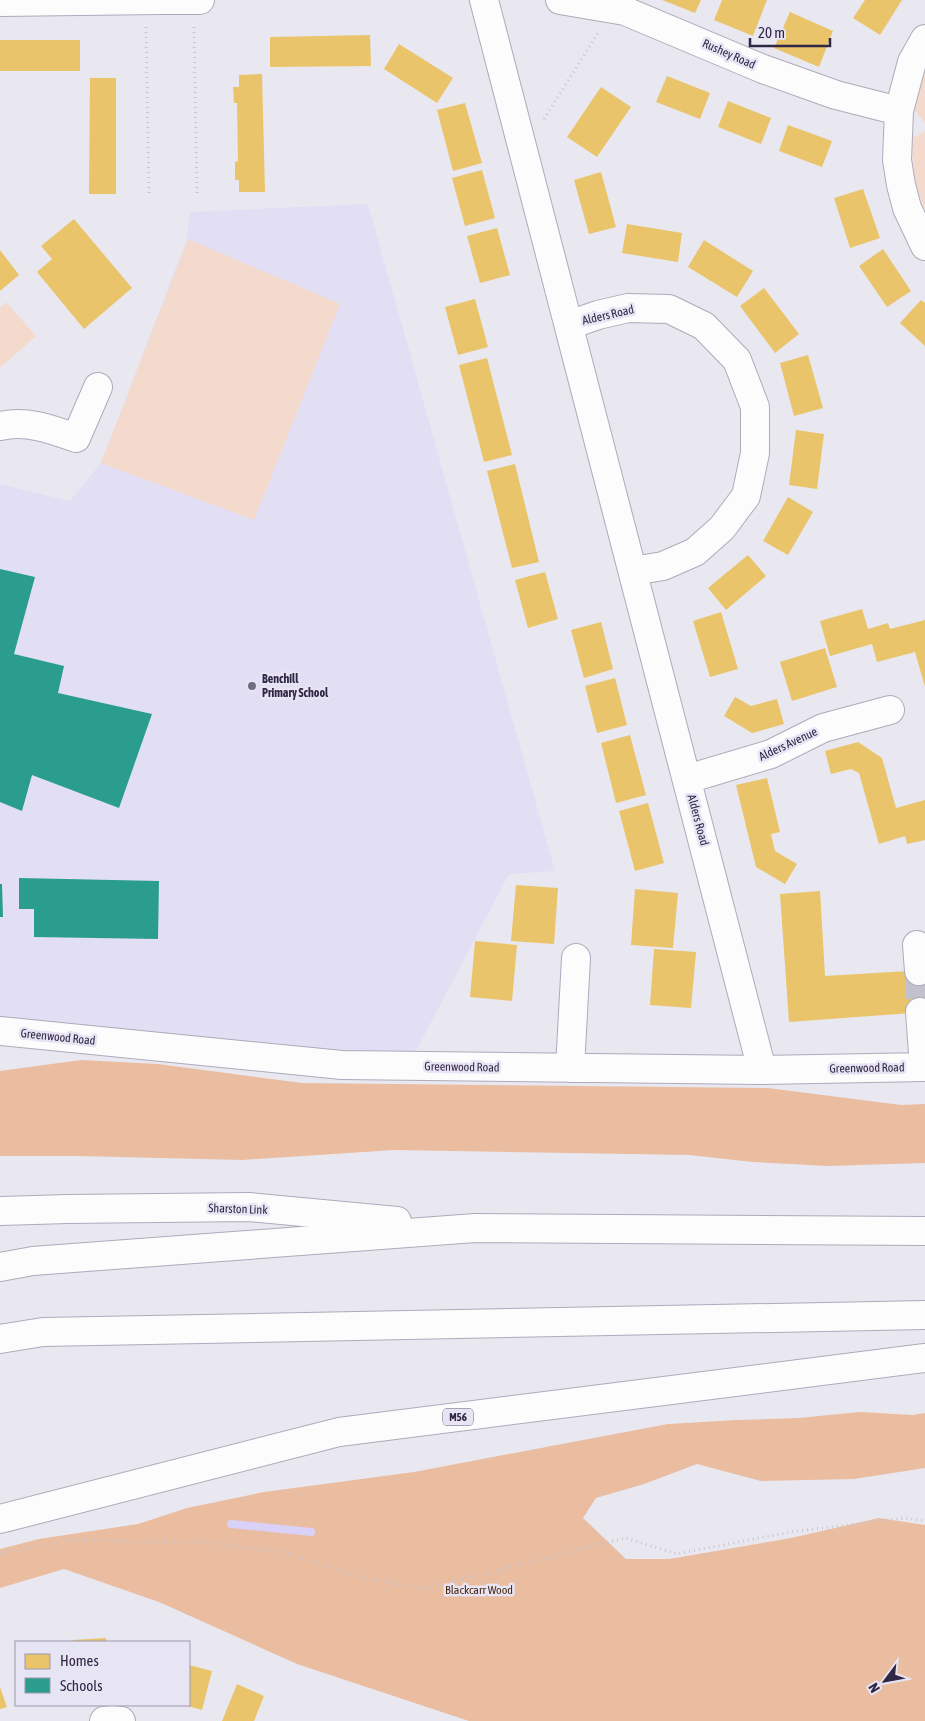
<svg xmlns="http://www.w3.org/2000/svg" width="925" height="1721" font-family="'Asap Condensed',sans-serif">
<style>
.built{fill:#e2def4}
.green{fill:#f3dacd}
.forest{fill:#eabda1}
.homes{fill:#e9c46a}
.schools{fill:#2a9d8f}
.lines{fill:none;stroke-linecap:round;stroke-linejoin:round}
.stream{stroke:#d9d1f8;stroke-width:8}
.minor-tunnel{stroke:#c4c1ce;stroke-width:28;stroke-dasharray:28 14;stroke-linecap:butt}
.minor-casing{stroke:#aeaabb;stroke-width:30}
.highway-casing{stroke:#aeaabb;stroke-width:30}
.path{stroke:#c8c5cd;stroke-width:3;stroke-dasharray:1 4;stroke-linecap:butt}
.minor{stroke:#fcfcfd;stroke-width:28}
.highway{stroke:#fcfcfd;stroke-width:28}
.poi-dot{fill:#716b82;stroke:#e7e4f4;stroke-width:2}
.labels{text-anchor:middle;stroke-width:5;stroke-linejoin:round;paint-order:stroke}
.shield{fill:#e7e4f4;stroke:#67607a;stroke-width:1}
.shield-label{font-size:11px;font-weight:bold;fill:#302746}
.street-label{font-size:12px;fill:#302746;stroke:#e7e4f4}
.poi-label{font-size:12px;font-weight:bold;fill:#302746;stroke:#e7e4f4;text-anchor:start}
.park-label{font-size:12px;fill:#48270f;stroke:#e7e4f4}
</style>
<rect width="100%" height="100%" fill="#e9e8f0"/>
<path class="built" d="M368,204L555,871L509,874L408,1066L0,1031V484L70,501L101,463L187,239L190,212Z"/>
<path class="green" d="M925,74V124C923,118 918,115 914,110L921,83Z
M925,131V209C914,187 912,161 912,137L919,135Z
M188,239L340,304L254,520L101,463Z
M6,302L36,336L0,368V308Z"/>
<path class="forest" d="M81,1060L158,1064L302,1083L768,1088L901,1105L925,1104V1163L828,1166L753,1162L689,1155L394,1150L242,1160L77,1156H0V1071Z
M859,1412L913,1415L925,1413V1468L854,1479L761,1481L697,1464L644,1484L596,1498L583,1518L626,1559H669L791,1538L879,1518L925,1525V1721H469L297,1664L159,1602L64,1569L0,1588V1549L39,1539L138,1524L187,1508L264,1492L414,1472L668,1424L737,1420L799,1418Z"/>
<path class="homes" d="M662,0H701L695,13Z
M722,0H767L753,36L714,20Z
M865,0H902L880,35L853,18Z
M790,12L833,31L819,67L774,48Z
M370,35L371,66L270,67V37Z
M0,40H80V71H0Z
M399,44L453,78L437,103L384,69Z
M262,74L265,192H239V180H235V162L238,161L237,103H234L233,87H239V75Z
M667,76L710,93L700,119L656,102Z
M90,78H116V194H89Z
M601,87L631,107L597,157L567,137Z
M728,101L771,118L761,144L718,127Z
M465,103L482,163L453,171L437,110Z
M788,125L832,141L822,167L779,151Z
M482,170L495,218L465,226L452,178Z
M601,172L616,227L589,234L574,180Z
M863,189L880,238L850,248L834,198Z
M74,219L132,288L84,329L37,272L52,259L41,246Z
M627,224L682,233L678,262L622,253Z
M497,228L510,275L480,283L467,236Z
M704,240L753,271L737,297L688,267Z
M883,249L911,291L887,307L859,266Z
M0,250L19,275L0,291Z
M764,288L799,334L775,353L740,306Z
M475,299L488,347L458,355L445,307Z
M921,300L925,303V346L900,323Z
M808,355L823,408L794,416L780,363Z
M487,358L512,455L484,462L459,365Z
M796,430L824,434L817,489L789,485Z
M515,464L539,562L512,568L487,471Z
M788,497L813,512L788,555L763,541Z
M748,555L766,576L726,610L708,588Z
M545,572L558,619L528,628L515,580Z
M862,609L868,629L888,623L890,629L925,620V687L915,652L877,662L872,644L830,656L820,621Z
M721,612L738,669L710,677L693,621Z
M601,622L613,669L584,678L571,630Z
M825,648L837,687L792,701L780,662Z
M615,678L627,725L597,733L585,686Z
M735,697L751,706L777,699L784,724L752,733L724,716Z
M630,735L646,795L616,803L601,743Z
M858,742L882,758L896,808L925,800V840L907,844L905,836L879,844L859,773L851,769L831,774L825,751Z
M767,778L780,832L771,834L775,851L797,864L785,884L756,867L736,785Z
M648,803L664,863L635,871L619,811Z
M516,885L558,888L554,944L511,941Z
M635,889L678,893L673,948L631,945Z
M820,891L825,976L925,970V1012L789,1022L780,894Z
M475,941L517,945L512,1001L470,997Z
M654,949L696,952L691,1008L650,1005Z
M106,1638V1642H73V1640Z
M189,1665L212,1671L202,1710L184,1705H189Z
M237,1684L264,1696L254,1721H222Z
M0,1687L7,1707L0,1709Z"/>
<path class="schools" d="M0,569L35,577L14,654L64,666L58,693L152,714L119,808L32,775L22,811L0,802Z
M19,878L159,881L158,939L34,937V909H19Z
M0,884H2L3,917H0Z"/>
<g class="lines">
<path class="stream" d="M231,1524L311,1532"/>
<path class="minor-tunnel" d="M919,971L920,1012"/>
<defs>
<path id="minor" d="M163,0H200
M484,0L762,1070
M560,0L625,11L763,69L836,95L899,111
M0,2L161,0
M925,39L912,62L899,111L897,160L901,185L907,208L925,246
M569,325L598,315L628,308L669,309L704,326L737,360L755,407V453L746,496L722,528L695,552L663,566L633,571
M0,426C27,420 51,429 76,438L98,387
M687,779L771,754L823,728L890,710
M917,945L919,971
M920,1012L924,1067
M0,1031L342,1065L762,1070L925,1067
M570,1068L576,958
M104,1721L112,1720L121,1721"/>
<path id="highway" d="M0,1211L68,1209L249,1207L397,1221
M0,1267L33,1261L475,1228L925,1231
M0,1339L43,1332L925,1315
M0,1519L339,1432L925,1358"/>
</defs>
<use href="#minor" class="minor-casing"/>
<use href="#highway" class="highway-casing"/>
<path class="path" d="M146,27L149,196
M194,27L197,196
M544,119L598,33
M0,1553L70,1540L217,1543L284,1552L360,1577L424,1589L626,1538L677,1554L790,1532L905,1518L925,1521"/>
<use href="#minor" class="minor"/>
<use href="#highway" class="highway"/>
</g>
<circle class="poi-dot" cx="252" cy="686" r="5"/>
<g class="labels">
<rect class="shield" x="443" y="1408.5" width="30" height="17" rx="4"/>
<g class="shield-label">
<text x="458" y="1421">M56</text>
</g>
<g class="street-label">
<text transform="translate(729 54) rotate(24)" y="4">Rushey Road</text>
<text transform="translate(608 315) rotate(-13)" y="4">Alders Road</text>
<text transform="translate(788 744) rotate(-25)" y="4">Alders Avenue</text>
<text transform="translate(698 820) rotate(75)" y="4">Alders Road</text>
<text transform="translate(58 1037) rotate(6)" y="4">Greenwood Road</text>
<text transform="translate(462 1067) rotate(1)" y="4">Greenwood Road</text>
<text transform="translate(867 1068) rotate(-1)" y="4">Greenwood Road</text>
<text transform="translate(238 1209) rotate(2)" y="4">Sharston Link</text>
</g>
<g class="poi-label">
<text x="262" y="683">Benchill<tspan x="262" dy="14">Primary School</tspan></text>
</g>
<g class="park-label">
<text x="479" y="1594">Blackcarr Wood</text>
</g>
</g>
<rect x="15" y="1641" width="175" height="65" fill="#e7e4f4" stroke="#9e98ae"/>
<rect x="25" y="1654" width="25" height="15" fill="#e9c46a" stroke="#9e98ae"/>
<text x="60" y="1666" font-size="15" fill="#302746">Homes</text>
<rect x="25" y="1678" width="25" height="15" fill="#2a9d8f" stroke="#9e98ae"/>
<text x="60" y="1691" font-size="15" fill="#302746">Schools</text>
<g transform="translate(885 1681) rotate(238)" stroke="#e7e4f4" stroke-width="4" paint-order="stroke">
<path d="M0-4L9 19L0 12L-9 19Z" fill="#302746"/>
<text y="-8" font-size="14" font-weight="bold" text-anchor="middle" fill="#302746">N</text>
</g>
<path d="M750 38v8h80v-8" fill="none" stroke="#302746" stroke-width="2.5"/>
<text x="758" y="38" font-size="15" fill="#302746" stroke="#e7e4f4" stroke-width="4" paint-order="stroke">20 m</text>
</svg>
